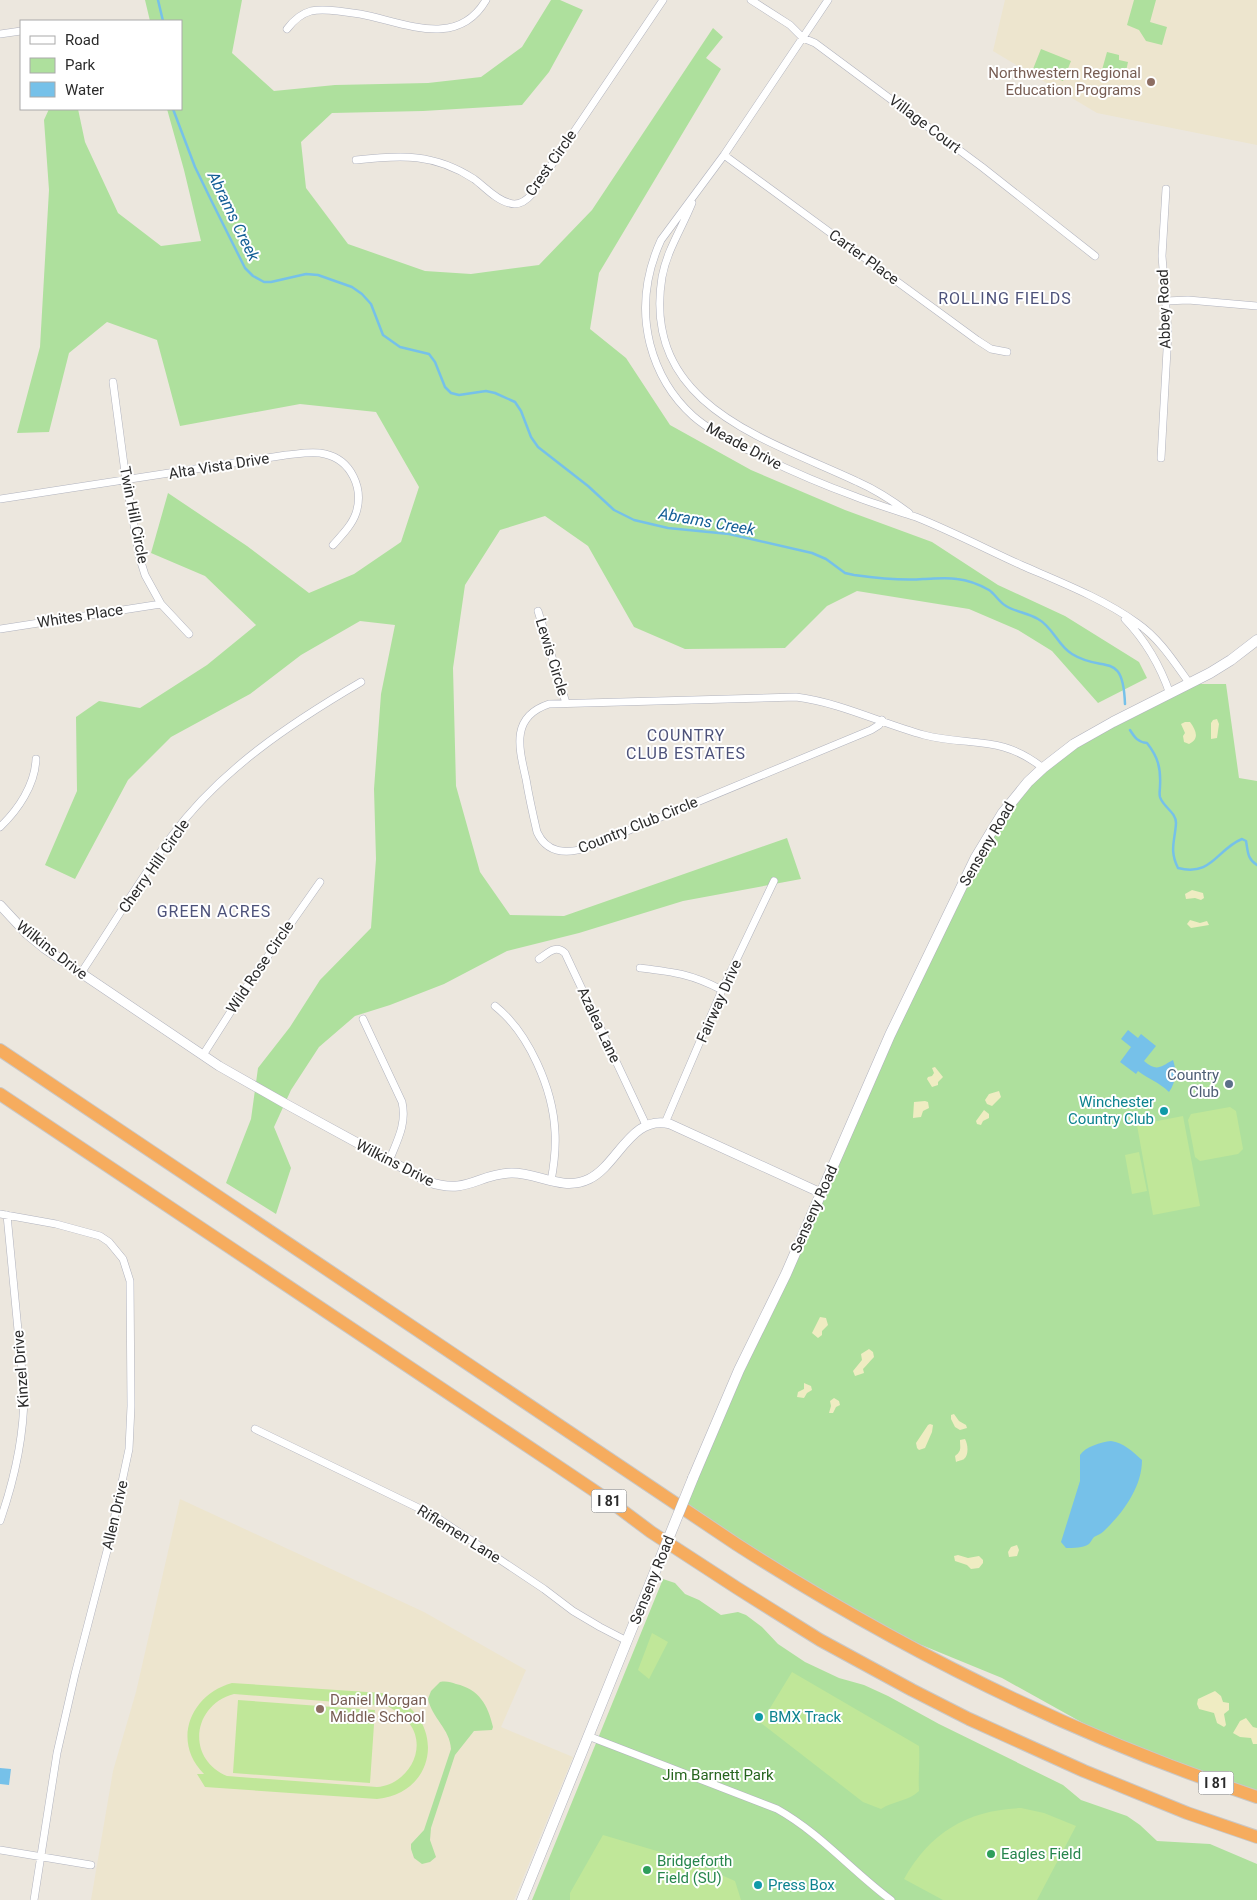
<svg xmlns="http://www.w3.org/2000/svg" width="1257" height="1900" font-family="Roboto,sans-serif">
<style>
.education{fill:#ede5ce}
.green{fill:#aee09d}
.sand{fill:#efecc2}
.pitch{fill:#c0e799;fill-rule:evenodd}
.water{fill:#76c1e9}
.lines{fill:none;stroke-linecap:round;stroke-linejoin:round}
.stream{stroke:#76c1e9;stroke-width:2.5}
.minor-casing{stroke:#b1b3be;stroke-width:8}
.tertiary-casing{stroke:#b1b3be;stroke-width:10}
.secondary-casing{stroke:#b1b3be;stroke-width:11}
.motorway-casing{stroke:#c8c8c8;stroke-width:14}
.minor{stroke:#fff;stroke-width:7}
.tertiary{stroke:#fff;stroke-width:9}
.secondary{stroke:#fff;stroke-width:10}
.motorway{stroke:#f6ac5e;stroke-width:12}
.secondary-bridge-casing{stroke:#b1b3be;stroke-width:11;stroke-linecap:butt}
.secondary-bridge{stroke:#fff;stroke-width:10}
.education-dot{fill:#8d6e63;stroke:#fff;stroke-width:2}
.service-dot{fill:#5c6f8a;stroke:#fff;stroke-width:2}
.culture-dot{fill:#0f9aa8;stroke:#fff;stroke-width:2}
.leisure-dot{fill:#2e9e5b;stroke:#fff;stroke-width:2}
.labels{text-anchor:middle;stroke-width:4;stroke-linejoin:round;paint-order:stroke}
.shield{fill:#fff;stroke:#6b6b6b;stroke-width:1}
.shield-label{font-size:14px;font-weight:bold;fill:#2b2b2b}
.education-label{font-size:15px;fill:#785e54;stroke:#fff;text-anchor:end}
.street-label{font-size:15px;fill:#2b2b2b;stroke:#fff}
.service-label{font-size:15px;fill:#4e5e75;stroke:#fff;text-anchor:end}
.culture-label{font-size:15px;fill:#0d838f;stroke:#fff;text-anchor:start}
.park-label{font-size:15px;fill:#27651e;stroke:#fff}
.leisure-label{font-size:15px;fill:#27864d;stroke:#fff;text-anchor:start}
.water-label{font-size:16px;font-style:italic;fill:#145f96;stroke:#fff}
.neighbourhood-label{font-size:16px;letter-spacing:1px;fill:#4d527a;stroke:#fff}
</style>
<rect width="100%" height="100%" fill="#ece7de"/>
<path class="education" d="M1005,0H1257V145L1097,113L993,51Z
M180,1499L424,1612L526,1670L501,1727L573,1757L514,1900H91L113,1771L136,1692Z"/>
<path class="green" d="M145,0H242L232,53L274,91L335,85L428,83L481,77L522,47L551,0H560L583,10L549,72L522,105L423,111L332,113L301,142L306,188L348,244L425,271L471,274L539,265L592,210L713,28L723,37L706,58L721,69L599,273L590,329L626,358L670,425L751,470L845,510L932,542L998,585L1065,616L1139,662L1147,678L1098,703L1052,651L1018,630L969,609L857,591L827,606L785,648L685,649L634,627L588,546L545,516L500,530L465,585L453,668L456,786L480,872L510,915L564,916L787,838L801,879L683,901L579,933L507,951L444,984L390,1005L355,1016L319,1047L291,1090L274,1127L291,1168L276,1214L226,1183L251,1119L258,1068L290,1027L320,980L371,928L376,859L374,789L381,694L395,625L360,621L301,655L250,694L171,737L128,780L75,879L45,865L77,791L76,717L99,701L140,708L207,665L256,625L205,576L151,553L168,493L247,546L309,593L354,574L401,542L419,487L376,412L300,404L180,426L157,340L107,322L69,353L49,432L17,433L40,347L49,190L44,120L49,109H78L85,142L118,213L161,246L201,241L184,170L167,109H181V21H150Z
M1134,0H1156L1150,22L1167,27L1162,45L1146,41L1139,30L1127,25Z
M1041,49L1071,61L1063,81L1033,69Z
M1107,52L1119,55V60L1128,62L1125,76L1118,75L1109,79L1100,77Z
M1190,684H1226L1239,778L1257,781V1796L1144,1757L1002,1678L863,1621L683,1507L876,1067L1002,814L1074,744Z
M663,1579L675,1583L685,1594L699,1600L721,1615L738,1612L746,1615L762,1627L778,1644L805,1662L839,1678L864,1685L888,1696L939,1724L1063,1785L1081,1800L1127,1816L1140,1825L1157,1841L1210,1844L1257,1864V1900H532Z
M440,1682C446,1681 451,1682 456,1684C479,1689 488,1705 493,1727L492,1730L474,1731L455,1755L431,1828L430,1840L436,1857L430,1862L422,1864L414,1858L411,1849V1844L424,1830L451,1749C450,1729 432,1718 428,1699L431,1691Z"/>
<path class="sand" d="M1217,719L1219,724L1217,738L1211,739V723L1213,720Z
M1185,722H1190C1196,730 1200,739 1189,744L1184,742L1183,736L1185,733L1181,724Z
M1192,890L1203,893L1204,898L1201,900L1195,898L1186,899L1185,894Z
M1190,920L1200,923L1207,921L1209,925L1191,928L1187,924Z
M935,1067L943,1077L938,1082V1085L932,1087L927,1079L928,1077L932,1076L934,1073L932,1068Z
M999,1091L1001,1097L992,1106L987,1104L985,1100L989,1094Z
M925,1101L928,1102L929,1108L923,1111L921,1117L913,1118L914,1102Z
M984,1110L989,1114V1118L983,1121L981,1125L977,1124L976,1121Z
M820,1317L826,1318L828,1325L822,1331V1335L818,1338L812,1333Z
M869,1349L873,1352L874,1357C870,1361 867,1365 863,1369L864,1373L855,1376L853,1371L862,1360L861,1354Z
M804,1383L811,1386L812,1390L807,1393L804,1398L797,1397L798,1392L804,1389Z
M834,1398L839,1401L840,1405L836,1407L833,1413H829L831,1406L830,1401Z
M954,1414L959,1421L966,1425L967,1428L960,1430L955,1427L951,1419V1415Z
M930,1424L933,1425L932,1432L925,1448L919,1450L917,1448L916,1443L928,1425Z
M965,1439C968,1444 969,1455 964,1459C963,1460 957,1461 956,1462L955,1456C962,1451 960,1448 960,1440Z
M1017,1545L1019,1550L1017,1556L1009,1557L1008,1552L1011,1547Z
M958,1555L968,1558L979,1556L983,1560V1563L979,1568L971,1569L967,1565L955,1561L954,1556Z
M1215,1691L1221,1696L1223,1702L1229,1703V1710L1224,1714L1226,1725L1224,1727L1217,1723L1214,1713L1199,1709L1197,1704L1198,1699Z
M1246,1718L1253,1727L1257,1728V1744H1253L1251,1738L1240,1737L1233,1733L1240,1721Z"/>
<path class="pitch" d="M1230,1107L1236,1111L1243,1149L1238,1154L1200,1161L1195,1157L1188,1120L1191,1114Z
M1183,1116L1200,1206L1153,1215L1137,1125Z
M1139,1152L1147,1191L1132,1194L1125,1155Z
M652,1633L668,1642L649,1679L638,1670Z
M792,1672L919,1746C920,1761 918,1775 919,1791C909,1801 893,1801 881,1809L863,1802L761,1723Z
M232,1683L382,1693C447,1711 441,1793 377,1799L205,1787L197,1774H204C171,1741 191,1694 232,1683ZM234,1694L387,1706C396,1711 404,1715 409,1723C429,1749 407,1785 377,1787L227,1776C186,1759 192,1705 234,1694Z
M238,1700L375,1710L370,1783L233,1773Z
M1021,1808L1044,1813L1076,1826L1037,1900H943L904,1879C930,1832 968,1810 1021,1808Z
M603,1835L687,1860L735,1881L741,1900H570V1893Z"/>
<path class="water" d="M1128,1030L1138,1038L1141,1034L1156,1046L1144,1061C1157,1072 1160,1067 1173,1060C1177,1071 1176,1082 1169,1092C1159,1082 1148,1079 1138,1071L1136,1074L1120,1062L1131,1047L1121,1039Z
M1111,1441C1124,1443 1132,1451 1142,1460C1142,1487 1123,1513 1104,1531C1101,1534 1097,1535 1094,1537C1092,1539 1091,1542 1089,1544C1084,1548 1073,1548 1066,1548L1061,1542L1080,1481V1455C1085,1447 1101,1442 1111,1441Z
M0,1768L11,1769L9,1785L0,1784Z"/>
<g class="lines">
<path class="stream" d="M158,0L163,21
M173,109L195,167L212,202L245,268L253,276L264,282H271L306,274L318,275L352,287L362,294L371,304L383,335L400,347L429,354L435,362L445,387L451,393L459,395L486,391L495,393L515,402L521,411L531,437L538,447L588,486L614,510L634,520L668,528L729,534L812,553L826,559L845,573L854,575C876,578 900,581 923,579C934,579 945,577 957,579C967,580 980,585 989,590C995,594 999,602 1006,606C1016,612 1028,613 1038,619C1053,627 1058,646 1072,654C1104,674 1123,649 1125,704
M1130,730C1135,738 1138,742 1147,743C1158,757 1161,768 1160,786C1160,790 1159,793 1160,797C1163,807 1176,812 1176,823C1175,841 1169,850 1178,868C1212,877 1217,849 1242,839L1246,841C1248,851 1247,859 1257,865"/>
<defs>
<path id="minor" d="M751,0L790,25L803,38L815,43L982,167L1095,256
M828,0L724,155L661,240C646,273 641,308 650,344C657,371 672,397 693,416C709,430 729,440 748,450C782,467 818,483 854,496C874,504 895,510 916,517C951,531 986,549 1021,565C1060,582 1102,598 1137,623C1160,639 1174,662 1190,684
M287,29C293,21 300,14 311,11C320,9 329,10 338,11C345,12 353,13 360,14C403,22 457,50 486,0
M0,34L21,31
M724,155L977,340L991,349L1007,352
M356,160C401,155 434,153 474,179C485,187 496,200 509,203C518,206 526,201 532,194L663,0
M692,203C682,228 667,250 662,277C641,406 767,439 858,482C876,490 893,501 909,513
M1166,301L1188,300L1257,306
M113,382L126,480L140,559L145,575L161,604L189,634
M1161,458L1168,332L1162,256L1166,189
M0,499L286,455C298,454 313,451 325,454C351,460 364,488 356,513C352,525 342,535 333,545
M538,611L566,703
M1125,619C1146,641 1160,665 1170,694
M0,629L161,604
M882,720L879,725L871,730L586,848C566,854 547,854 537,832C533,815 529,797 526,779C519,748 510,717 549,704L796,697C842,703 880,723 924,735C971,747 1000,734 1043,768
M0,827C18,810 35,785 36,759
M539,959C548,953 556,944 565,953L646,1125
M640,968C674,972 692,974 722,990
M81,973C111,928 139,881 171,837C220,770 291,723 361,682
M495,1006C529,1033 553,1089 555,1132C556,1148 554,1165 551,1181
M363,1019L402,1102C407,1124 397,1141 389,1161
M203,1055L249,983L320,882
M665,1123L722,990L774,881
M0,1214L56,1224L100,1236L109,1242L123,1259L130,1281L131,1406L129,1449L109,1543L75,1674L57,1753L34,1900
M255,1429L433,1515L544,1589L573,1611L600,1627L627,1641
M0,1521C15,1478 24,1438 24,1393L7,1215
M588,1736L777,1809C820,1833 852,1871 891,1900
M0,1850L91,1865"/>
<path id="tertiary" d="M0,905L27,934L44,948L219,1066L286,1104L429,1182C468,1195 477,1174 511,1173C537,1172 562,1192 589,1179C618,1165 631,1114 670,1124L821,1193"/>
<path id="secondary" d="M693,1478L739,1370L786,1274L890,1035L976,857L1002,814L1028,782L1043,768L1074,744L1113,722L1210,673L1231,660L1257,640
M522,1900L654,1574"/>
<path id="motorway" d="M0,1050L736,1544C899,1649 1072,1735 1257,1797
M0,1094L553,1463L611,1502L651,1532L737,1588L820,1640L912,1690L969,1719L1084,1771L1187,1813L1257,1837"/>
</defs>
<use href="#minor" class="minor-casing"/>
<use href="#tertiary" class="tertiary-casing"/>
<use href="#secondary" class="secondary-casing"/>
<use href="#motorway" class="motorway-casing"/>
<use href="#minor" class="minor"/>
<use href="#tertiary" class="tertiary"/>
<use href="#secondary" class="secondary"/>
<use href="#motorway" class="motorway"/>
<defs>
<path id="secondary-bridge" d="M654,1574L693,1478"/>
</defs>
<use href="#secondary-bridge" class="secondary-bridge-casing"/>
<use href="#secondary-bridge" class="secondary-bridge"/>
</g>
<g class="education-dot">
<circle cx="1151" cy="82" r="5"/>
<circle cx="320" cy="1709" r="5"/>
</g>
<circle class="service-dot" cx="1229" cy="1084" r="5"/>
<g class="culture-dot">
<circle cx="1164" cy="1111" r="5"/>
<circle cx="759" cy="1717" r="5"/>
<circle cx="758" cy="1885" r="5"/>
</g>
<g class="leisure-dot">
<circle cx="991" cy="1854" r="5"/>
<circle cx="647" cy="1870" r="5"/>
</g>
<g class="labels">
<g class="shield">
<rect x="591.5" y="1489.5" width="35" height="23" rx="4"/>
<rect x="1198.5" y="1771.5" width="35" height="23" rx="4"/>
</g>
<g class="shield-label">
<text x="609" y="1506">I 81</text>
<text x="1216" y="1788">I 81</text>
</g>
<g class="education-label">
<text x="1141" y="78">Northwestern Regional<tspan x="1141" dy="17">Education Programs</tspan></text>
<text x="330" y="1705" text-anchor="start">Daniel Morgan<tspan x="330" dy="17">Middle School</tspan></text>
</g>
<g class="street-label">
<text transform="translate(925 124) rotate(37)" y="5">Village Court</text>
<text transform="translate(551 163) rotate(-55)" y="5">Crest Circle</text>
<text transform="translate(864 257) rotate(36)" y="5">Carter Place</text>
<text transform="translate(1164 309) rotate(-92)" y="5">Abbey Road</text>
<text transform="translate(744 446) rotate(28)" y="5">Meade Drive</text>
<text transform="translate(219 466) rotate(-9)" y="5">Alta Vista Drive</text>
<text transform="translate(134 515) rotate(79)" y="5">Twin Hill Circle</text>
<text transform="translate(80 616) rotate(-9)" y="5">Whites Place</text>
<text transform="translate(552 657) rotate(73)" y="5">Lewis Circle</text>
<text transform="translate(638 825) rotate(-22)" y="5">Country Club Circle</text>
<text transform="translate(987 844) rotate(-60)" y="5">Senseny Road</text>
<text transform="translate(154 866) rotate(-55)" y="5">Cherry Hill Circle</text>
<text transform="translate(52 950) rotate(38)" y="5">Wilkins Drive</text>
<text transform="translate(260 967) rotate(-56)" y="5">Wild Rose Circle</text>
<text transform="translate(719 1001) rotate(-66)" y="5">Fairway Drive</text>
<text transform="translate(599 1025) rotate(65)" y="5">Azalea Lane</text>
<text transform="translate(395 1163) rotate(27)" y="5">Wilkins Drive</text>
<text transform="translate(814 1209) rotate(-66)" y="5">Senseny Road</text>
<text transform="translate(21 1369) rotate(-94)" y="5">Kinzel Drive</text>
<text transform="translate(115 1515) rotate(-77)" y="5">Allen Drive</text>
<text transform="translate(459 1534) rotate(32)" y="5">Riflemen Lane</text>
<text transform="translate(652 1580) rotate(-68)" y="5">Senseny Road</text>
</g>
<g class="service-label">
<text x="1219" y="1080">Country<tspan x="1219" dy="17">Club</tspan></text>
</g>
<g class="culture-label">
<text x="1154" y="1107" text-anchor="end">Winchester<tspan x="1154" dy="17">Country Club</tspan></text>
<text x="769" y="1722">BMX Track</text>
<text x="768" y="1890">Press Box</text>
</g>
<g class="park-label">
<text x="718" y="1780">Jim Barnett Park</text>
</g>
<g class="leisure-label">
<text x="1001" y="1859">Eagles Field</text>
<text x="657" y="1866">Bridgeforth<tspan x="657" dy="17">Field (SU)</tspan></text>
</g>
<g class="water-label">
<text transform="translate(234 216) rotate(64)" y="6">Abrams Creek</text>
<text transform="translate(707 521) rotate(10)" y="6">Abrams Creek</text>
</g>
<g class="neighbourhood-label">
<text x="1005" y="304">ROLLING FIELDS</text>
<text x="686" y="741">COUNTRY<tspan x="686" dy="18">CLUB ESTATES</tspan></text>
<text x="214" y="917">GREEN ACRES</text>
</g>
</g>
<rect x="20" y="20" width="162" height="90" fill="#ffffff" stroke="#aaaaaa"/>
<rect x="30" y="36" width="25" height="8" fill="#ffffff" stroke="#aaaaaa"/>
<text x="65" y="45" font-size="15" fill="#2b2b2b">Road</text>
<rect x="30" y="58" width="25" height="15" fill="#aee09d" stroke="#aaaaaa"/>
<text x="65" y="70" font-size="15" fill="#2b2b2b">Park</text>
<rect x="30" y="82" width="25" height="15" fill="#76c1e9" stroke="#aaaaaa"/>
<text x="65" y="95" font-size="15" fill="#2b2b2b">Water</text>
</svg>
